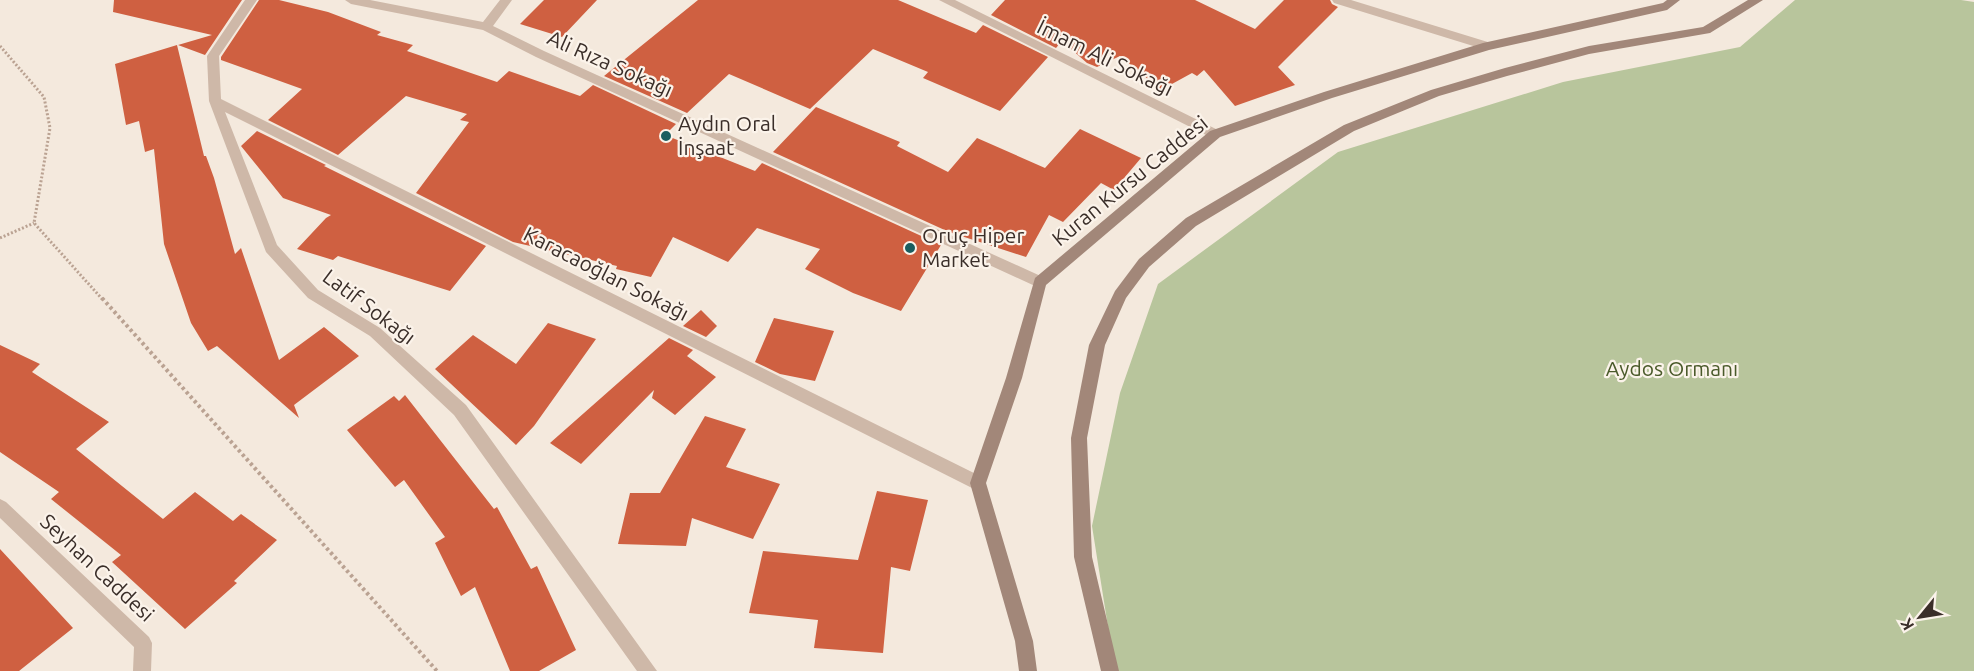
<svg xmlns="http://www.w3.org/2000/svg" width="1974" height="671" font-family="Ubuntu,sans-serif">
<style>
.green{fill:#b8c59c}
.building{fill:#cf6041}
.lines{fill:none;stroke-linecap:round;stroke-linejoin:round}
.path-far1{stroke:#baa292;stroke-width:3;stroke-dasharray:2 2;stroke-linecap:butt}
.path{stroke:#baa292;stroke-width:4;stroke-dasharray:3 3;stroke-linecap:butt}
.minor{fill:#ceb8a8;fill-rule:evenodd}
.secondary{fill:#a28779;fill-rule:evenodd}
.poi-dot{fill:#1a5d5f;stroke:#fbf3ea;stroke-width:2}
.labels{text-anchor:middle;stroke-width:4.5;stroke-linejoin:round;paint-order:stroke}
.street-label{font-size:21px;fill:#3a2e29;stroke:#fbf3ea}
.poi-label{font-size:21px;fill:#3a2e29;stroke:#fbf3ea;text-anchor:start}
.park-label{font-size:21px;fill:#4a5a2a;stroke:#fbf3ea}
</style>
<rect width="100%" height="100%" fill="#f4e9dd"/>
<path class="green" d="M1795,0H1961L1974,2V671H1115L1092,526L1120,393L1158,284L1338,152L1563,82L1740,47Z"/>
<path class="building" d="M114,0H242L205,55L178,45L212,35L113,12Z
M259,0H279L328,12L381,32L377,35L413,45L407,51L497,82L509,71L580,96L593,85L676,124L665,135L755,171L762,163L941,245L901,311L853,293L805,269L820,249L757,228L728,262L673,237L651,277L616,269L617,266L513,242L416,193L469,122L460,120L467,114L406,96L338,155L268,120L302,89L221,60V57Z
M544,0H597L562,37L520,24Z
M698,0H898L976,33L983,25L1048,57L1000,111L923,78L928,72L873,49L810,109L729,74L687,113L604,76Z
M1005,0H1195L1255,29L1284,0H1330L1332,4L1338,7L1278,67L1295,85L1235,106L1204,70L1197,76L1192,73L1161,90L1120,56L1097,67L1087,63L1062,41L1056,48L991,15Z
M177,45L204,156H206L214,178L235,254L241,248L279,360L324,327L359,356L294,405L299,418L217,346L208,351L191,323L164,244L154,149L145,152L139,121L126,125L115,64Z
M816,107L900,142L897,146L948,172L977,138L1045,168L1080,129L1141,158L1114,190L1101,183L1063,222L1049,215L1026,257L949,232L773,152Z
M257,131L326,165L324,166L486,246L450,291L338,256L333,260L297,249L326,218L331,215L283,198L241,146Z
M701,310L717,326L706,337L683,326Z
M774,318L834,331L815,381L780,374L755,362Z
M548,323L596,339L534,426L516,445L435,369L473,335L516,364Z
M669,338L693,350L687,356L716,377L675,415L652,398L654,390L581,464L550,443Z
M0,345L40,364L32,372L109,422L76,449L163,519L195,492L233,521L241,514L277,540L234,581L237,583L185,629L112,562L121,555L51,499L59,492L0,452Z
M405,395L494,509L497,507L531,569L537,566L576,650L539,671H510L475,587L461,596L435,543L445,537L404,480L395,487L347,430L394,396L399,401Z
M705,416L746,429L726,467L780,484L753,539L692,518L686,546L618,544L630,493H660Z
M877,491L928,500L910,571L891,567L883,653L814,648L818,620L749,613L763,551L858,560Z
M0,549L73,628L19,671H0Z"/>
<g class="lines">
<path class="path-far1" d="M0,46L44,97L50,128L34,223L103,300
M0,238L34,223"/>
<path class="path" d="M102,298L437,671"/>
<path class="minor" d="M245,0H257L219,56L221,99L984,478L986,483L984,488L978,490L972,488L225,112L277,245L318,290L380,328L466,405L657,671H637L454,415L370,336L308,298L266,252L209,101L207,56Z
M345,0H370L483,22L500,0H512L493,26L544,51L1045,278L1047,282L1045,286H1035L536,57L483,30L351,4Z
M939,0H955L1220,131L1222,134L1215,139L1210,137Z
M1332,0H1351L1491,43L1493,46L1487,50L1483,49L1334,3Z
M0,499L6,502L149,637L152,643L151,671H133L134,647L0,518Z"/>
<path class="secondary" d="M1667,0H1680L1667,10L1489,50L1332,98L1220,137L1046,285L1022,378L986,483L1033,641L1037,671H1019L1015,641L970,483L1006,378L1035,278L1210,131L1324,92L1483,43L1663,3Z
M1748,0H1763L1710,33L1589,54L1507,76L1439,96L1354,131L1196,226L1149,267L1126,298L1105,345L1087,438L1092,557L1119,671H1101L1074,557L1071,438L1089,345L1115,291L1139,259L1186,218L1344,125L1431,90L1505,68L1589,46L1703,27Z"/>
</g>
<g class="poi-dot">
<circle cx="666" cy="136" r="6"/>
<circle cx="910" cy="248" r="6"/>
</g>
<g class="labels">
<g class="street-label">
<text transform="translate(1105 58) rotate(26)" y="7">İmam Ali Sokağı</text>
<text transform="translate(610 64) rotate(24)" y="7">Ali Rıza Sokağı</text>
<text transform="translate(1130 181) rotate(-39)" y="7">Kuran Kursu Caddesi</text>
<text transform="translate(606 274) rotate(27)" y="7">Karacaoğlan Sokağı</text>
<text transform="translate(369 307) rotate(37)" y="7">Latif Sokağı</text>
<text transform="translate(97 568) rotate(43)" y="7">Seyhan Caddesi</text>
</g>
<g class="poi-label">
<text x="678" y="131">Aydın Oral<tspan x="678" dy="24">İnşaat</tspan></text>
<text x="922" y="243">Oruç Hiper<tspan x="922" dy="24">Market</tspan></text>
</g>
<g class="park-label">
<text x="1672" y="376">Aydos Ormanı</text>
</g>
</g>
<g transform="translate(1920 617) rotate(240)" stroke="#fbf3ea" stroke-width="4.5" paint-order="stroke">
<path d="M0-4.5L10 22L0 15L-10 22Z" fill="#3a2e29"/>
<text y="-9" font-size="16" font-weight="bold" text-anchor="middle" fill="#3a2e29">K</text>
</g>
</svg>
